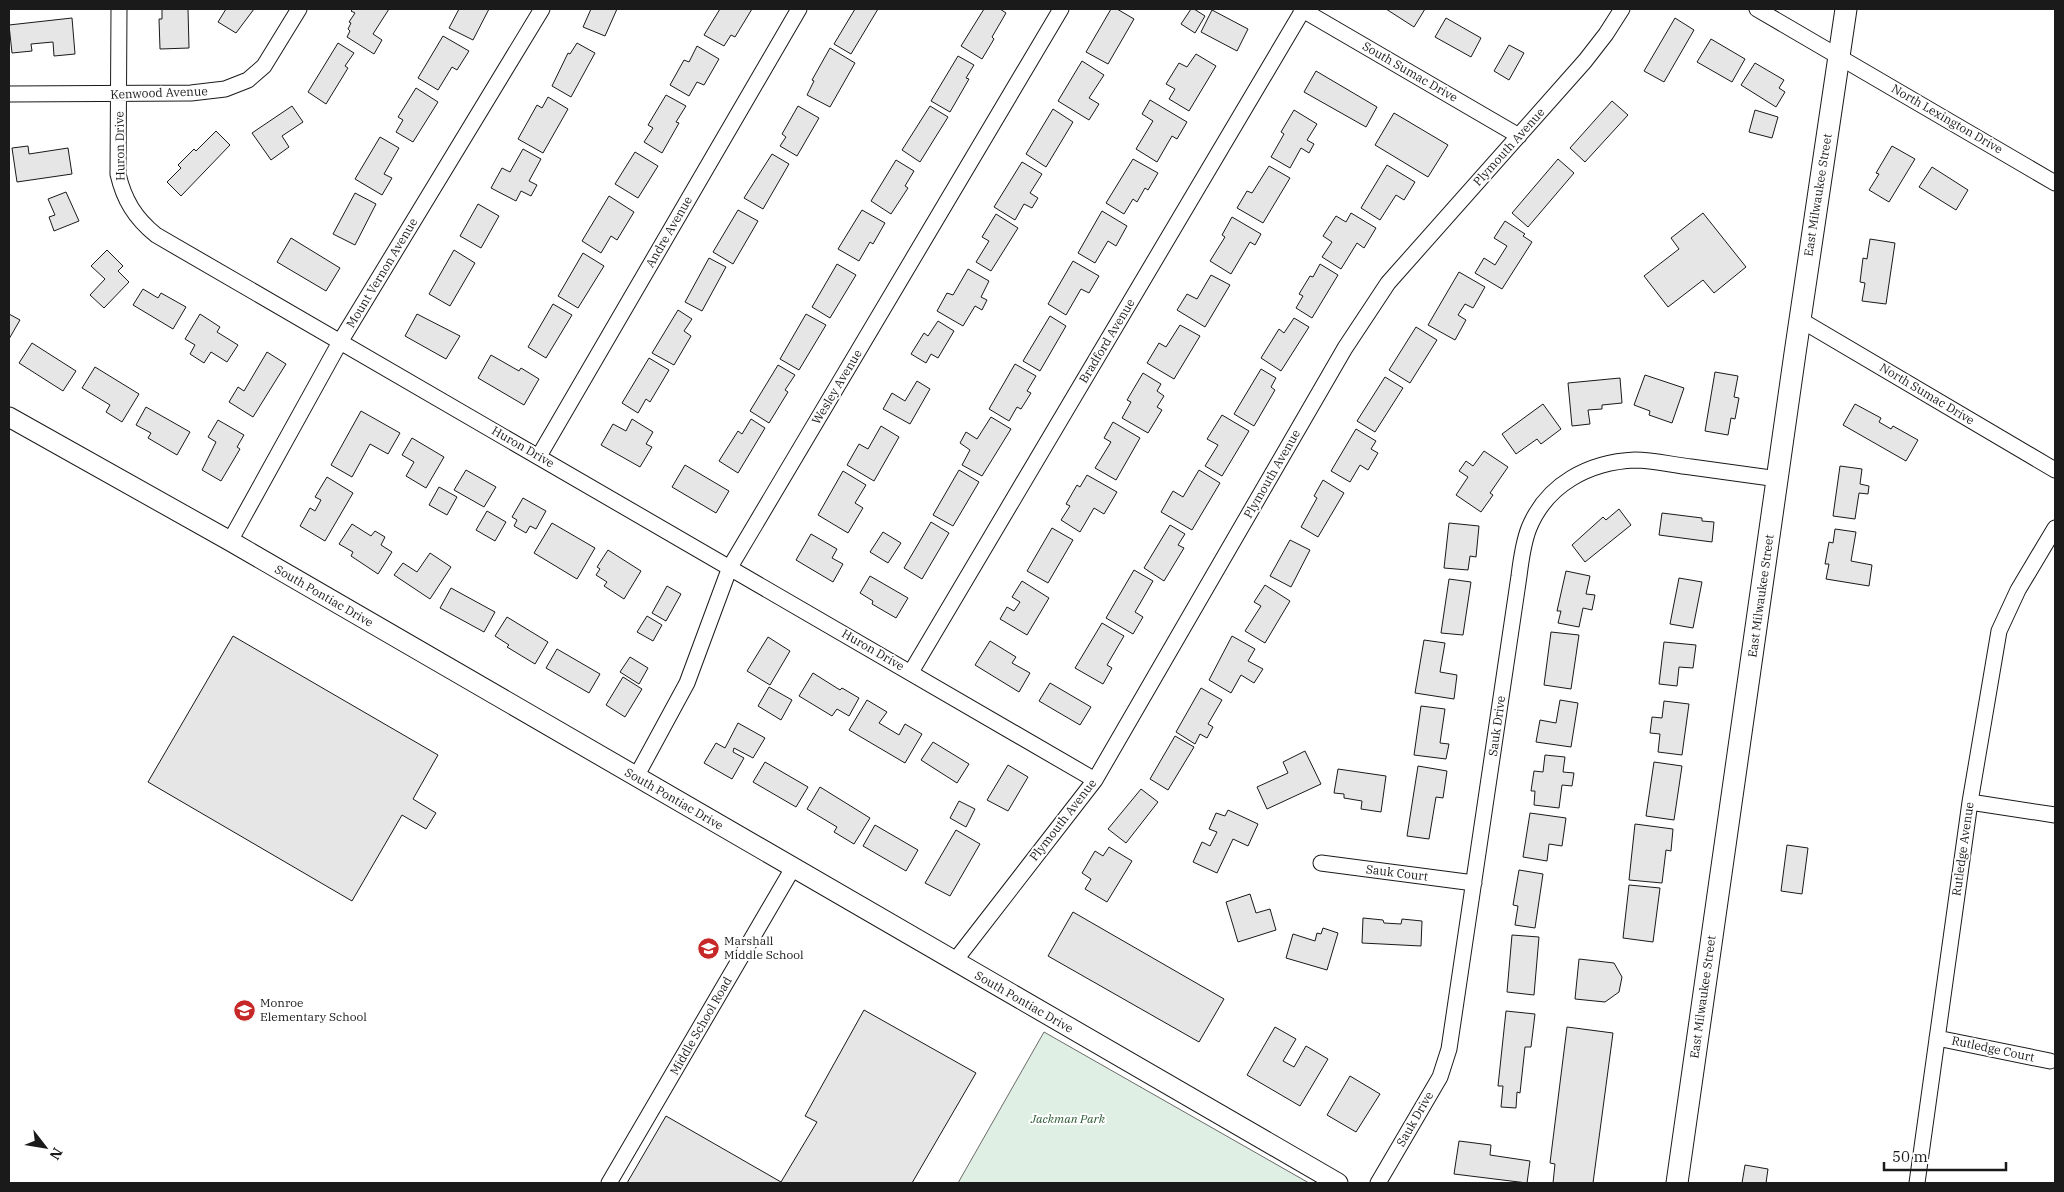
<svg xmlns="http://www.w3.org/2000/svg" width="2064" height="1192" font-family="'IBM Plex Serif',serif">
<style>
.green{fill:#e0efe3;stroke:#6a6a6a}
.building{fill:#e6e6e6;stroke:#1a1a1a}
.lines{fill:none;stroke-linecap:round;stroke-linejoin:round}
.minor-casing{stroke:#1a1a1a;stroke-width:17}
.tertiary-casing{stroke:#1a1a1a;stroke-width:21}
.secondary-casing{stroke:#1a1a1a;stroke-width:23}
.minor{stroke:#fff;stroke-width:15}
.tertiary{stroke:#fff;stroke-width:19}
.secondary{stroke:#fff;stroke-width:21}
.labels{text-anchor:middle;stroke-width:4;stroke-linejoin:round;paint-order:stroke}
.street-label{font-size:12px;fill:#1a1a1a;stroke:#fff}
.poi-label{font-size:12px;fill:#1a1a1a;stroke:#fff;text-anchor:start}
.park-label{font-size:12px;font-style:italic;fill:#2b5a34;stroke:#fff}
</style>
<rect width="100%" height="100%" fill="#fff"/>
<path class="green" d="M1044,1032L1309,1183H958Z"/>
<path class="building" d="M162,9H188L189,48L160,49L159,19H162Z
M226,9H254L236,33L218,22Z
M353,9H389L373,34L382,40L374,54L347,37L350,31L348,29L351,23L349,22L355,13L351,11Z
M459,9H489L473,40L449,28Z
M591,9H617L605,36L583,27Z
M720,9H752L735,37L731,35L724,46L704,35Z
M855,9H878L851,54L834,44Z
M984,9H1000L1006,13L992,37L994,39L982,59L961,46Z
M1111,9H1117L1134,19L1108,64L1086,52Z
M1191,9H1194L1205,16L1195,33L1181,24Z
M1386,9H1425L1414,27Z
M1212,10L1248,29L1237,51L1201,32Z
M72,18L75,54L54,56L53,42L31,44L32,51L12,53L9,25Z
M1446,18L1481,38L1471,57L1435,37Z
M1675,18L1694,30L1664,82L1644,71Z
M443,36L469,51L457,70L452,67L438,90L418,78Z
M1711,39L1745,59L1732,82L1697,62Z
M338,43L354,53L345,66L348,68L326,104L308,92Z
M577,43L595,53L571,97L552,86L568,53L570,54Z
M1509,45L1524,53L1509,80L1494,71Z
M697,46L719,59L704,85L697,82L689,96L670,85L684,60L689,62Z
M830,48L855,63L830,107L807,95L814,81L812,80Z
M1196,54L1216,66L1189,111L1169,99L1175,89L1166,84L1179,63L1187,67Z
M958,56L974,65L966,78L969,79L950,112L931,101Z
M1082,61L1104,75L1089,98L1099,104L1089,120L1058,101Z
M1755,63L1784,80L1779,88L1785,92L1776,107L1741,85Z
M1316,71L1377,107L1366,127L1304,92Z
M416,88L438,102L413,142L396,132L403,120L398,117Z
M666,95L686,106L676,122L679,123L662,153L644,142L653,128L648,125Z
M548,97L568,109L543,153L518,139L537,105L542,108Z
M1150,100L1187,122L1177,139L1172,136L1157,162L1136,149L1153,121L1142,114Z
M1612,101L1628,115L1585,162L1570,148Z
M292,106L303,122L282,136L289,147L271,160L252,133Z
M798,106L819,118L797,156L780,146L786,137L782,134Z
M930,106L948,117L920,162L902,150Z
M1053,109L1073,122L1046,167L1026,154Z
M1294,110L1317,124L1307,140L1314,144L1309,153L1301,148L1290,168L1271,157L1284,134L1281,132Z
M1755,110L1778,117L1772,138L1749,132Z
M1394,113L1448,145L1428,177L1375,145Z
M216,131L230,145L181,196L167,182L181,168L178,165L194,149L196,151Z
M380,137L399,148L384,174L392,178L382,195L355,179Z
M28,146L29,154L68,148L72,174L17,182L12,148Z
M1892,146L1915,159L1889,202L1869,190L1879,174L1876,173Z
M523,149L541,159L529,181L537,185L531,196L521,191L516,201L491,188L502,168L510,172Z
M635,152L658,166L638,198L615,184Z
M772,154L789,164L763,209L744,198Z
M1133,159L1158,173L1148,190L1145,188L1137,202L1133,199L1124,214L1106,203Z
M1558,159L1574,173L1528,227L1512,213Z
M896,160L914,171L905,186L908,188L891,214L871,201Z
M1022,162L1042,174L1030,193L1038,198L1032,208L1024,204L1015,220L994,207Z
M1387,165L1415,182L1404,200L1396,195L1380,220L1361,208Z
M1269,166L1290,178L1263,223L1237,208L1247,191L1252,193Z
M1932,167L1968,190L1956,210L1919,187Z
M66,192L79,221L54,231L49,217L55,215L48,199Z
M355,193L376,204L355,245L333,234Z
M609,196L634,212L617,240L611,236L601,253L582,241Z
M478,204L499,216L481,248L460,236Z
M738,210L758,221L733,264L713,252Z
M862,210L885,223L873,244L870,242L859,261L838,249Z
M1102,211L1127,226L1116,246L1108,241L1095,263L1078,253Z
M1351,213L1376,228L1364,248L1357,243L1341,269L1322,257L1332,242L1323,236L1336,216L1346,222Z
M1703,213L1746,267L1714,293L1703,280L1668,307L1644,276L1679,249L1671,238Z
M996,214L1018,228L991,271L976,262L989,241L982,237Z
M1232,217L1261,234L1255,245L1250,242L1231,274L1210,261L1225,237L1222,235Z
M1505,221L1525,234L1523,236L1532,242L1502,289L1475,273L1484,258L1495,265L1507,246L1494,238Z
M291,238L340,268L326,291L277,262Z
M1870,239L1895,243L1886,304L1862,301L1865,283L1860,282L1863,258L1867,259Z
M107,250L123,266L118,271L129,282L104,308L90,295L105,279L91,266Z
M454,250L475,263L450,306L429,294Z
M583,253L604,266L578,308L558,296Z
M709,258L726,267L702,311L685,302Z
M1073,261L1099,276L1089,293L1081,289L1066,315L1048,304Z
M837,264L856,275L830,318L812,307Z
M1320,264L1338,275L1312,318L1296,308L1303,296L1299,294L1310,276L1313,277Z
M968,269L989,281L981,297L987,300L982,310L975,306L963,326L937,311L947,293L953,295Z
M1459,272L1485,287L1473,308L1465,304L1458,315L1466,320L1455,340L1428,325Z
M1211,275L1230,285L1205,327L1177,310L1187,294L1197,299Z
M143,289L158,298L161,293L186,307L173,329L133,305Z
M553,304L572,315L546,358L528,347Z
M678,310L692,319L684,331L691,336L674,365L652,353Z
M9,314L20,320L9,339Z
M200,314L220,327L217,332L238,345L227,362L211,352L204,363L190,354L195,345L185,339Z
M417,314L460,336L446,359L405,336Z
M806,314L826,325L799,370L780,359Z
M1050,316L1066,326L1040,371L1023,361Z
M1294,318L1309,327L1281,371L1261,358L1279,329L1284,333Z
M938,321L954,331L938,358L931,354L926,363L911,354L924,333L928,336Z
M1180,325L1200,336L1174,379L1147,363L1159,343L1166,347Z
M1416,327L1437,340L1410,383L1389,370Z
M32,343L76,371L63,391L19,363Z
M267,352L286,364L253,417L229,402L238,387L244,391Z
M491,355L519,371L521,368L539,379L524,405L478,378Z
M649,358L669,370L650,402L646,399L638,413L622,403Z
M1015,364L1036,376L1027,391L1031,393L1021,409L1017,407L1009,421L989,409Z
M778,365L795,375L785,390L788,392L769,423L750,411Z
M95,367L139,394L122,422L106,412L110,405L82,388Z
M1261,369L1276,378L1271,387L1275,390L1254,426L1234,414Z
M1715,372L1738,376L1734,397L1739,398L1735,419L1731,418L1728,435L1705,431Z
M1143,373L1161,384L1157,391L1164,396L1157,407L1162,410L1148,433L1122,418L1131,402L1127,400Z
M1645,375L1684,388L1672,423L1649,415L1650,411L1634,405Z
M1385,377L1403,388L1375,432L1357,421Z
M1620,378L1622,403L1602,405V409L1588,410L1590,424L1572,426L1568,383Z
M917,381L930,389L910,424L883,409L892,393L905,401Z
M1543,404L1561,429L1541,444L1537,439L1516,454L1502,434Z
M1855,404L1881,418L1879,422L1891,429L1893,426L1918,440L1906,461L1843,425Z
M146,407L190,432L177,455L148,438L151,433L136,425Z
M361,411L400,433L388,454L370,444L352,477L331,465Z
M1222,415L1249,431L1222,476L1205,466L1218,445L1207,439Z
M991,417L1011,429L982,476L962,465L970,450L960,443L966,432L977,439Z
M632,419L653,432L646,444L652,447L640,467L601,445L613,424L626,431Z
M751,419L765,428L738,473L719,461L738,431L742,434Z
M218,420L244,435L237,447L240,449L221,481L202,470L216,442L208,437Z
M1113,422L1140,438L1116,480L1095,468L1111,442L1104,438Z
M881,426L899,437L874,481L847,465L859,444L868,449Z
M1356,429L1376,441L1371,449L1378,453L1368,470L1360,465L1350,482L1331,471Z
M412,438L444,457L426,488L406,476L414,462L402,455Z
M1484,451L1508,467L1490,493L1493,495L1481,512L1456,495L1468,477L1459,471L1466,461L1473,466Z
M685,465L729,491L716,513L672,487Z
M1840,466L1862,469L1860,484L1869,486L1868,494L1859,493L1855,519L1833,516Z
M466,470L496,487L484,507L454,490Z
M959,470L979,482L953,526L933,515Z
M1199,470L1220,483L1192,530L1161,512L1173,491L1183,497Z
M843,471L866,485L855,503L863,508L848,533L818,515Z
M1087,475L1117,492L1104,514L1094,508L1080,532L1061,520L1070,506L1066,504L1077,485L1080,487Z
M327,477L353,493L325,541L300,526L310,508L315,511L321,500L315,497Z
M1323,480L1344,493L1318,537L1301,527L1317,498L1314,496Z
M439,487L457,497L447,515L429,505Z
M523,498L546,511L536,529L530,526L526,533L514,526L517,520L512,517Z
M1619,509L1631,525L1585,562L1572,545L1603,517L1606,520Z
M487,511L506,522L495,541L476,530Z
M1662,513L1702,518V521L1714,522L1712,542L1659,535Z
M931,522L949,533L922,579L904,568Z
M552,523L595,548L577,579L534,553Z
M1449,523L1479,526L1476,557L1470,556L1468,570L1444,568Z
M352,524L371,536L375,531L385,537L381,545L392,552L378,574L351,556L353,552L339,544Z
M1170,525L1185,534L1178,545L1184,548L1164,581L1144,568Z
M1052,528L1073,540L1048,583L1027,571Z
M1835,529L1856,532L1851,561L1872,565L1869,586L1826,579L1829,564H1825L1829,542L1833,543Z
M883,532L901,543L888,563L870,552Z
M811,534L837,549L832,558L843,564L833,582L796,560Z
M1290,540L1310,550L1291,587L1270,576Z
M608,550L641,571L624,599L604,586L607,582L596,575L600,569L597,567Z
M430,553L451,567L430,599L394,575L403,563L417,572Z
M1134,570L1153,581L1135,612L1143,617L1133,634L1106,618Z
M1566,571L1590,576L1586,594L1595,595L1592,610L1583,608L1579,627L1558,623L1561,611H1557Z
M870,576L908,598L896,618L872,604L873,601L860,593Z
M1679,578L1702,582L1693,628L1670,624Z
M1449,579L1471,582L1463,635L1441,633Z
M1022,581L1049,598L1027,635L1000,619L1007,607L1014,611L1020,602L1012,597Z
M1265,585L1290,601L1265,643L1245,631L1261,606L1254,602Z
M667,586L681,594L666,621L652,613Z
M451,588L495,612L484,632L440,608Z
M647,616L662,625L653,641L637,632Z
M507,617L548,642L535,664L507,647L509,645L495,636Z
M1102,623L1124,636L1107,665L1112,668L1103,684L1075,668Z
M1551,632L1579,635L1571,689L1544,685Z
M233,636L438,755L413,799L436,813L426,829L402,815L352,901L148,782Z
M1232,636L1255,649L1248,661L1263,669L1254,683L1241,675L1231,693L1209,680Z
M768,637L790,651L770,685L747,671Z
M1424,640L1445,643L1440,672L1457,675L1454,699L1415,693Z
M990,641L1016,657L1012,663L1030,673L1019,692L975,665Z
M1664,642L1696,645L1693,668L1679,667L1677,686L1659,684Z
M557,649L600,674L589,693L546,668Z
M630,657L648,668L639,684L620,672Z
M813,673L840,690L842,688L859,698L849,716L837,709L832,716L799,696Z
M623,677L642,689L625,717L606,705Z
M1050,683L1091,707L1080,725L1039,701Z
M769,687L792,700L781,720L758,706Z
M1201,688L1222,700L1208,724L1213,727L1207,738L1200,734L1195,744L1176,732Z
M867,700L887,712L879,723L899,735L905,724L922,734L905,763L849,730Z
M1560,700L1578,703L1571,747L1536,742L1540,720L1556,723Z
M1664,701L1689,704L1682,755L1658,752L1660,734L1650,733L1652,717L1662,718Z
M1421,706L1445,709L1440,743L1449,744L1446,759L1414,755Z
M738,723L765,738L753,758L734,748L733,752L744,758L732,779L704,763L716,743L725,748Z
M1175,736L1194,747L1168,790L1150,779Z
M933,742L969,764L957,783L921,760Z
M1305,751L1321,784L1267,809L1257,787L1288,773L1283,762Z
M1545,755L1565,757L1563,772L1574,773L1572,786L1562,785L1559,808L1534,805L1535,791H1531L1534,771L1543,772Z
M765,762L808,787L796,807L753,782Z
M1654,762L1682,766L1674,820L1646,816Z
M1008,765L1028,777L1008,811L987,800Z
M1418,766L1447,771L1443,798L1436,797L1429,839L1407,836Z
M1338,769L1386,776L1381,812L1361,809L1362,801L1344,798V794L1334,793Z
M820,787L870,818L854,844L834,832L837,827L807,809Z
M1141,789L1158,802L1126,843L1108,829Z
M959,801L975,809L966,827L950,818Z
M1228,810L1258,824L1248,846L1233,839L1217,873L1193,862L1202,842L1210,846L1217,832L1209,829L1216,813L1225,816Z
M1530,813L1566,818L1562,846L1549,844L1547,861L1523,857Z
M1635,824L1673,829L1671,851L1666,850L1662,883L1629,880Z
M875,825L918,850L906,871L863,846Z
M956,830L980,844L950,896L925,883Z
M1787,845L1808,848L1802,894L1781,891Z
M1109,847L1132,861L1107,902L1085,889L1091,879L1082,873L1095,851L1103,856Z
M1519,870L1543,874L1535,928L1515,925L1518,906L1513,905Z
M1629,885L1660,888L1653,942L1623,938Z
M1250,894L1256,913L1270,909L1276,930L1238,942L1226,902Z
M1073,912L1224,999L1199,1042L1048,956Z
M1363,918L1383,920L1384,923L1401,924L1402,919L1422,921L1421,946L1362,943Z
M1323,928L1338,933L1327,970L1286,958L1293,934L1315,941L1317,933L1321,934Z
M1512,935L1539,937L1534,995L1507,992Z
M1579,959L1614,963L1622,977L1619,992L1605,1002L1575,999Z
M864,1010L976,1073L912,1183H627L666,1116L781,1182L817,1122L805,1116Z
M1506,1011L1535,1014L1531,1047H1525L1520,1093L1517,1092L1516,1108L1501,1107L1503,1086H1498Z
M1275,1027L1296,1039L1283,1061L1294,1067L1306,1046L1328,1059L1300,1106L1247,1075Z
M1567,1027L1613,1033L1593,1183H1553L1555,1164L1550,1163Z
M1350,1076L1380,1094L1356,1132L1327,1115Z
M1459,1141L1491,1145L1490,1155L1530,1161L1527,1183L1454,1174Z
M1745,1165L1768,1169L1766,1183H1742Z"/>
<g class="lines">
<defs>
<path id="minor" d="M119,9L118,174C124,200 135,218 156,235L1095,780
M1301,9L1519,136
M1757,9L2055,183
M9,94L191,93L225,89L248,80L264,66L299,9
M1799,319L2055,470
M539,456L799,9
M230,541L340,342L542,9
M911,672L1303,10
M636,777L687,683L730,567L1061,9
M1970,802L2055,815
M1321,863L1474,883
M954,962L1095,780L1345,348L1388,283L1585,61L1606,34L1622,9
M1937,1038L2050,1061
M609,1183L793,868
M1378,1183L1440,1077L1449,1049L1519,576C1521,560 1523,543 1529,528C1547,484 1589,462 1635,460C1653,460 1673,465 1691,467C1720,471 1749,475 1778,479
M1917,1183L1970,802L1999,631L2018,590L2055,528"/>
<path id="tertiary" d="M9,417L230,541L1338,1183"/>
<path id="secondary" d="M1677,1183C1732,792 1787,400 1846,9"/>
</defs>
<use href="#minor" class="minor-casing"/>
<use href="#tertiary" class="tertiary-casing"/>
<use href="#secondary" class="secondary-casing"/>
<use href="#minor" class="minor"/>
<use href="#tertiary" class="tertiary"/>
<use href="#secondary" class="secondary"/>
</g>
<defs>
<symbol id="school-disc" viewBox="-11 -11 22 22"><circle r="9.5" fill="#c62828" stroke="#fff"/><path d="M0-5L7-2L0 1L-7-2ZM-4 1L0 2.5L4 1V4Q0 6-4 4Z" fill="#fff"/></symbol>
</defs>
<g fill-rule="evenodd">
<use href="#school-disc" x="696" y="936" width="25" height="25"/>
<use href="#school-disc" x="232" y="998" width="25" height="25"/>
</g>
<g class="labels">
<g class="street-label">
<text transform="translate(1410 72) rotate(30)" y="4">South Sumac Drive</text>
<text transform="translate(159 93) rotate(-2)" y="4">Kenwood Avenue</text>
<text transform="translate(1947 119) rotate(30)" y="4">North Lexington Drive</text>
<text transform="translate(120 146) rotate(-91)" y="4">Huron Drive</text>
<text transform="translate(1509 147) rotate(-48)" y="4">Plymouth Avenue</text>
<text transform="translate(1818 195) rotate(-81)" y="4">East Milwaukee Street</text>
<text transform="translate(669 232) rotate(-60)" y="4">Andre Avenue</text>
<text transform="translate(382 273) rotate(-59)" y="4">Mount Vernon Avenue</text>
<text transform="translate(1107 341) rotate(-59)" y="4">Bradford Avenue</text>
<text transform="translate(837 387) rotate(-59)" y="4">Wesley Avenue</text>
<text transform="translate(1927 394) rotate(31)" y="4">North Sumac Drive</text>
<text transform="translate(523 447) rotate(30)" y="4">Huron Drive</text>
<text transform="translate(1272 474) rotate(-60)" y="4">Plymouth Avenue</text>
<text transform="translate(324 596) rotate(30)" y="4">South Pontiac Drive</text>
<text transform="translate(1761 596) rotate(-82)" y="4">East Milwaukee Street</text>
<text transform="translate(873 650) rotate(30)" y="4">Huron Drive</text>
<text transform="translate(1497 726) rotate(-82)" y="4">Sauk Drive</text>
<text transform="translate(674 799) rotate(30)" y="4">South Pontiac Drive</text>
<text transform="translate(1063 820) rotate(-52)" y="4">Plymouth Avenue</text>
<text transform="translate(1963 849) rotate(-82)" y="4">Rutledge Avenue</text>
<text transform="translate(1397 873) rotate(7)" y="4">Sauk Court</text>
<text transform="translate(1703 997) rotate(-82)" y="4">East Milwaukee Street</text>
<text transform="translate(1024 1002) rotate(30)" y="4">South Pontiac Drive</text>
<text transform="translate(701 1026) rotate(-60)" y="4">Middle School Road</text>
<text transform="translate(1993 1049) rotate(12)" y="4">Rutledge Court</text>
<text transform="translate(1415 1119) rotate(-60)" y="4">Sauk Drive</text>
</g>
<g class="poi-label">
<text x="724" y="945">Marshall<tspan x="724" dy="14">Middle School</tspan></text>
<text x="260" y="1007">Monroe<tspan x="260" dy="14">Elementary School</tspan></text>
</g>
<g class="park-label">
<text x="1068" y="1123">Jackman Park</text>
</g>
</g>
<rect width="2064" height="1192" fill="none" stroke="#1a1a1a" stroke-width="20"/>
<g transform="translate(45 1147) rotate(121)" stroke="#ffffff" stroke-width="4" paint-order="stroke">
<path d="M0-4L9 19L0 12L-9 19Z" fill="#1a1a1a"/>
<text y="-8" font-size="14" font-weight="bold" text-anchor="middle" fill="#1a1a1a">N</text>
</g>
<path d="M1884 1162v8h122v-8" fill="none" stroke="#1a1a1a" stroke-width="2.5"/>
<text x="1892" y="1162" font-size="15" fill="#1a1a1a" stroke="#ffffff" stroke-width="4" paint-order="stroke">50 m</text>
</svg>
